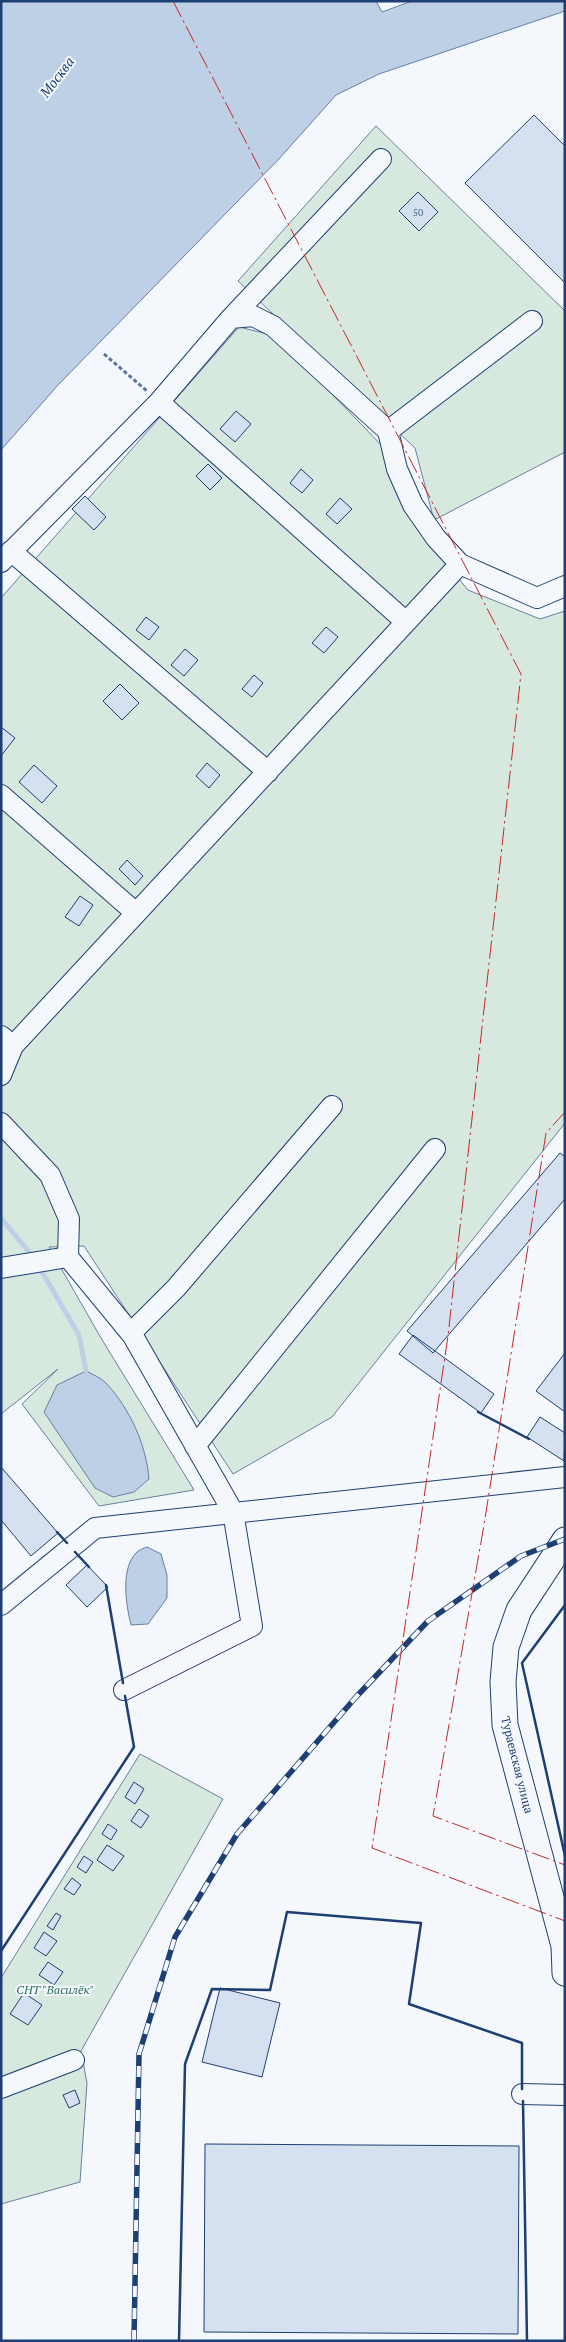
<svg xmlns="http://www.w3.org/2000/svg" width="566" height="2342" font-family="'PT Serif',serif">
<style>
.green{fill:#d7e8df;stroke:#687fa3}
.water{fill:#bed0e5;stroke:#687fa3}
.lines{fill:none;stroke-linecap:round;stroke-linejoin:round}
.stream{stroke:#bed0e5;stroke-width:5}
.building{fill:#d5e0f0;stroke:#1d3f73}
.minor-casing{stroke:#1d3f73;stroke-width:22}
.major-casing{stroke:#1d3f73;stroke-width:27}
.path{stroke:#5e769c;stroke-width:3;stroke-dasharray:4 2.5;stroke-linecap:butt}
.minor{stroke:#f4f7fb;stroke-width:20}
.major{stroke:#f4f7fb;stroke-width:25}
.rail-casing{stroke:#1d3f73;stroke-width:5.5}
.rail{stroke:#f4f7fb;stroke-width:4;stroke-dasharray:11;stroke-linecap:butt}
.wall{stroke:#1d3f73;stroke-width:2.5}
.power{stroke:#c62828;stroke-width:1;stroke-dasharray:18 4 2.5 4;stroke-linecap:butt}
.labels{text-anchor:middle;stroke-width:4;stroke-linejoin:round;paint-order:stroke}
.number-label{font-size:10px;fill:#4b6792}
.street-label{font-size:12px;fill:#1d3f73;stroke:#f4f7fb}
.park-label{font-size:12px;font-style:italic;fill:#2c6c60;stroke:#f4f7fb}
.water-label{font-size:14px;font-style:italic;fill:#1d3f73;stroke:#f4f7fb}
</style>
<rect width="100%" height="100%" fill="#f4f7fb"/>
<path class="green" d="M376,126L565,311V452L434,520L415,448L238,281Z
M239,327L276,336L387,451L417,528L468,590L540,619L565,611V1123L332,1417L233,1474L84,1246L49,1247L101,1338L194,1490L99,1506L22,1404L58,1369L1,1414V598Z
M140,1754L223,1799L81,2051L87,2083L80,2182L1,2204V1978Z"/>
<path class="water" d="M1,1H376L382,12L412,1H565V11L379,74L336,95L278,160L58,385L1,450Z
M86,1371C92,1374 101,1378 106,1383C130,1409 146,1444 149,1479L134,1492L113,1497L95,1488L44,1412L57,1385Z
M147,1547L161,1554L167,1575V1598L148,1624L131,1625C126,1605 120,1568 137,1552C139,1550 144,1548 147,1547Z"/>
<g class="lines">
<path class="stream" d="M1,1218L34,1258
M38,1265L79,1335L86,1371"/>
</g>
<path class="building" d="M534,115L565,146V283L465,183Z
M418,192L438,212L419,231L399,211Z
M236,411L251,424L235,442L220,429Z
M208,464L222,478L210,490L196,476Z
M301,469L313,480L302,493L290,483Z
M85,496L106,517L94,530L72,509Z
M340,498L352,509L337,524L326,514Z
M146,617L159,627L149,640L136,630Z
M326,627L338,637L324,653L312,643Z
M185,649L198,660L184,676L171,665Z
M254,675L263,683L252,697L242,689Z
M120,684L139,703L122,720L103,701Z
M1,727L15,738L1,756Z
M207,763L220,775L209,788L196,776Z
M34,765L57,786L42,803L19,782Z
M127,860L143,876L135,885L119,869Z
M80,896L93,905L79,926L65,917Z
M560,1153L565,1157V1199L433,1353L407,1331Z
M413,1335L494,1394L481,1413L399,1354Z
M565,1353V1412L536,1391Z
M540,1417L565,1433L564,1461L527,1437Z
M1,1467L58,1533L31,1556L1,1520Z
M87,1565L108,1587L87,1607L66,1585Z
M134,1782L144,1789L135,1804L125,1797Z
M139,1809L149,1816L141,1828L131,1821Z
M108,1824L117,1830L111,1840L102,1834Z
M107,1845L124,1856L113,1871L97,1860Z
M84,1856L93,1862L86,1873L77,1867Z
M72,1878L81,1885L74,1895L64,1889Z
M56,1913L61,1916L53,1930L47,1926Z
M44,1932L57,1941L46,1956L34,1948Z
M48,1962L63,1972L54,1985L39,1975Z
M220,1988L280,2003L262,2077L202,2062Z
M24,1993L42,2005L28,2025L10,2014Z
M75,2090L80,2103L69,2108L63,2095Z
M205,2144L519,2146L518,2334L204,2332Z"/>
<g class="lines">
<defs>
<path id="minor" d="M231,318L381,159
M159,402L406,622
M388,431L532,321
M11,551L268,772
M1,562L159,402L231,318L253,316L273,326L388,431L397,469L413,505L436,538L460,564L537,598L565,586
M1,795L136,913
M1,1036L13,1046L460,564
M1,1075L13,1046
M1,1123L50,1175L69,1219L68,1257L133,1336L233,1512L252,1626L124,1690
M1,1268L68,1257
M131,1333L176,1288L332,1106
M195,1446L435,1149
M1,1605L95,1528L565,1477
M1,2088L74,2060
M522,2094L565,2095"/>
<path id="major" d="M565,1540L519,1610L506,1647L503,1682L505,1725L564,1946L565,1973"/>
</defs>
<use href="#minor" class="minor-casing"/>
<use href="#major" class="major-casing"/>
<path class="path" d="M104,354L147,391"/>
<use href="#minor" class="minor"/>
<use href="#major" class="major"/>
<defs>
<path id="rail" d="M134,2341L139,2054L175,1937L237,1834L356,1697L428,1621L521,1556L565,1539"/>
</defs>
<use href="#rail" class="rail-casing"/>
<use href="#rail" class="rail"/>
<path class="wall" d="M478,1412L529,1439
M57,1532L67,1543
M75,1552L89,1567
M106,1585L123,1683
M565,1605L522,1663L565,1856
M1,1951L134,1747L125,1696
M523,2101L527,2341
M179,2341L185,2064L212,1989L270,1990L287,1912L421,1923L409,2004L522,2043V2089"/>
<path class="power" d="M173,1L521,674L448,1336L372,1848L565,1921
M565,1112L546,1133L484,1525L433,1816L565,1865"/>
</g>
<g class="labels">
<g class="number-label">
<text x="418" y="216">50</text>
</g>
<g class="street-label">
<text transform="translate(517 1765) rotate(76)" y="4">Тураевская улица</text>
</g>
<g class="park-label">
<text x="55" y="1994">СНТ "Василёк"</text>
</g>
<g class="water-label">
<text transform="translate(57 77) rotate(-53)" y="5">Москва</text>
</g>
</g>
<rect width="566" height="2342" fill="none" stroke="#1d3f73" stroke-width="5"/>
</svg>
